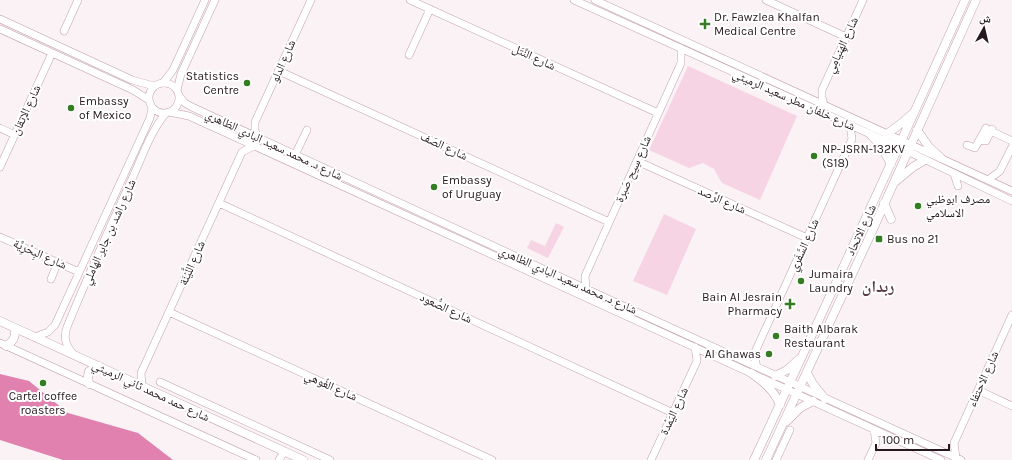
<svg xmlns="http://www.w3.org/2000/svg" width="1012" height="460" font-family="Karla,'Noto Naskh Arabic',sans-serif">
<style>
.green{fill:#f7d4e3}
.water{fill:#e081af}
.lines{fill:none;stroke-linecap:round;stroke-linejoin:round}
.minor-casing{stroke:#c4a0b0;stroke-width:8}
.major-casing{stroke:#c4a0b0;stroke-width:9}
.minor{stroke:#fff;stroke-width:7}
.major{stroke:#fff;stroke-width:8}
.poi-dot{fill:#347d23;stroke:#fff;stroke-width:1.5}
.labels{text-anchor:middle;stroke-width:4;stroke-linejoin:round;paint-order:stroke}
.poi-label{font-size:12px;fill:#26181e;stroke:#fff;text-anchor:start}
.street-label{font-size:12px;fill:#26181e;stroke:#fff}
.district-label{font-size:16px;font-weight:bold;fill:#5a3c49;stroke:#fff}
</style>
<rect width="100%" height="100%" fill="#faf2f5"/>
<path class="green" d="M688,66L797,116L760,200L722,183L714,169L703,163L689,168L649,150Z
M664,214L696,229L667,295L633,281Z
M556,223L564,227L548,258L527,248L531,240L545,246Z"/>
<path class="water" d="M0,374L29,381L68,413L138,433L173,460H63L0,440Z"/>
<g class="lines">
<defs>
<path id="minor" d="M410,0L658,113
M574,0L899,147L1012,201
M595,0L1012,191
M766,0L846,37
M0,19L132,80L154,86
M0,29L133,90L149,100
M64,31L78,0
M409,55L430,9
M279,71L609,222
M149 98a15 15 0 1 1 30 0a15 15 0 1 1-30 0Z
M163,83L173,70L205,0
M177,90L181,74L215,0
M179,96L185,103L192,107C448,225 704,344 961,460
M824,105L822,97V90L863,0
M169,112L189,116L941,460
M0,128L15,135
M991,131L1012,141
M257,137L255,130V122L311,0
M980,140L986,141L992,129
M967,145L975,148L986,128
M295,155L307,130
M637,161L807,238
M0,167L52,53
M954,174L958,186
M988,180L1000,171L1012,147
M219,203L673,413
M0,237L79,272
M51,279L58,262
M586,289L585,276L681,63V48
M169,312L492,460
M35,337L48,332L55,325L150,118L152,108
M0,343L256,460
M73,354C66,345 63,338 67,327C87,278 109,229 131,181C142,158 150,132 166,113
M757,367L755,359V352L852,139L850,125
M160,382L330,460
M142,386L141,373L242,152L254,146
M978,390L1012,406
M956,458L954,443L1012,315
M279,460L282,455V450
M651,460L697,361L695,347
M776,460L790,430
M868,460L876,443L874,430"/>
<path id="major" d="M917,130L929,147L941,158
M870,134L881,146L891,164
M887,134L903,122L912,114
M895,182L913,167L925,160
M884,203L891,219
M0,321L303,460
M6,346C14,342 16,336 15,328
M751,373C764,382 774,390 780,405
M807,373L813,384L825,399
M775,376L787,370L798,360
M89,384L88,376L89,371L99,366
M787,421L800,408L813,401
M754,460C825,307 896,154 965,0
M766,460L874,227L976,0"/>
</defs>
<use href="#minor" class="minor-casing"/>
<use href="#major" class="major-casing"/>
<use href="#minor" class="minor"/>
<use href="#major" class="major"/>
</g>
<g class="poi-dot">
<path d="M703 18h4v4h4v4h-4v4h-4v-4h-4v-4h4z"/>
<circle cx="247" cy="83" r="4"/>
<circle cx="71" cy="108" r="4"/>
<circle cx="814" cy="156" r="4"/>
<circle cx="434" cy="187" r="4"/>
<circle cx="918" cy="206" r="4"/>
<rect x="875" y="235" width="8" height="8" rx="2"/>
<circle cx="801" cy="281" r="4"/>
<path d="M788 298h4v4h4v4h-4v4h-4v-4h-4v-4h4z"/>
<circle cx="776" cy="336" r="4"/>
<circle cx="769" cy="354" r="4"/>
<circle cx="43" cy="383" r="4"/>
</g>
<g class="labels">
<g class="poi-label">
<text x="714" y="21">Dr. Fawzlea Khalfan<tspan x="714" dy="14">Medical Centre</tspan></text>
<text x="239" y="80" text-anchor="end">Statistics<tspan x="239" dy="14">Centre</tspan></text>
<text x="79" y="105">Embassy<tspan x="79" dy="14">of Mexico</tspan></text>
<text x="822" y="153">NP-JSRN-132KV<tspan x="822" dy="14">(S18)</tspan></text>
<text x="442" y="184">Embassy<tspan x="442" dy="14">of Uruguay</tspan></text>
<text x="926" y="203">مصرف ابوظبي<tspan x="926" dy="14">الاسلامي</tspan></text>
<text x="887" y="243">Bus no 21</text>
<text x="809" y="278">Jumaira<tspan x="809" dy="14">Laundry</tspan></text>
<text x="782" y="301" text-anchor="end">Bain Al Jesrain<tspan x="782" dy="14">Pharmacy</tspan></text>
<text x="784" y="333">Baith Albarak<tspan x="784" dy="14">Restaurant</tspan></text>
<text x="761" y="358" text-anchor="end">Al Ghawas</text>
<text x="43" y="400" text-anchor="middle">Cartel coffee<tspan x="43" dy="14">roasters</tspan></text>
</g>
<g class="street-label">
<text transform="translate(842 45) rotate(-65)" y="4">شارع الهِنيامِي</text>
<text transform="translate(534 57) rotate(25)" y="4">شارع النَّتَل</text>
<text transform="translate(283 61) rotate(-66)" y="4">شارع الدلو</text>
<text transform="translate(794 100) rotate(24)" y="4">شارع خلفان مطر سعيد الرميثي</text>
<text transform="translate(26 110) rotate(-65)" y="4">شارع الإتقان</text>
<text transform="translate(274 145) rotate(25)" y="4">شارع د. محمد سعيد البادي الظاهري</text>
<text transform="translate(444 146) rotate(25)" y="4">شارع الصَف</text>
<text transform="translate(633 169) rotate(-66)" y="4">شارع سِيح صَبرة</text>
<text transform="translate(722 200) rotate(24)" y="4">شارع الرَّصد</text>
<text transform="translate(861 230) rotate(-65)" y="4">شارع الاتحاد</text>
<text transform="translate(109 232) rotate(-66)" y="4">شارع راشد بن جابر الهاملي</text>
<text transform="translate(804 245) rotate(-66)" y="4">شارع السَّفَري</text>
<text transform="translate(40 254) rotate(24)" y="4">شارع البِحْرِيَّة</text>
<text transform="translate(192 263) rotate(-66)" y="4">شارع اللَّيْنَة</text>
<text transform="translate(568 280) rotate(24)" y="4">شارع د. محمد سعيد البادي الظاهري</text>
<text transform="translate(446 308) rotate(25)" y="4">شارع الصُّعود</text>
<text transform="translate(983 379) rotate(-66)" y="4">شارع الاحتفاء</text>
<text transform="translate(331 386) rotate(24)" y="4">شارع الغُوهي</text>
<text transform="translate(151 391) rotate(25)" y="4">شارع حمد محمد ثاني الرميثي</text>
<text transform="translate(674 411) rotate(-65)" y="4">شارع اليَمْدة</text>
</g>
<g class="district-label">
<text x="878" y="292">ربدان</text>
</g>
</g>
<g transform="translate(984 28) rotate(8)" stroke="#ffffff" stroke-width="3" paint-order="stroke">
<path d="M0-3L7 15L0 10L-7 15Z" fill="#26181e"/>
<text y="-6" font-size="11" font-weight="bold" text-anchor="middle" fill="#26181e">ش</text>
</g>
<path d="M876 444v6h73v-6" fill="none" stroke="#26181e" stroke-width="2"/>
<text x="882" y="444" font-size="12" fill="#26181e" stroke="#ffffff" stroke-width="3" paint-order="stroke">100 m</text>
</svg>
